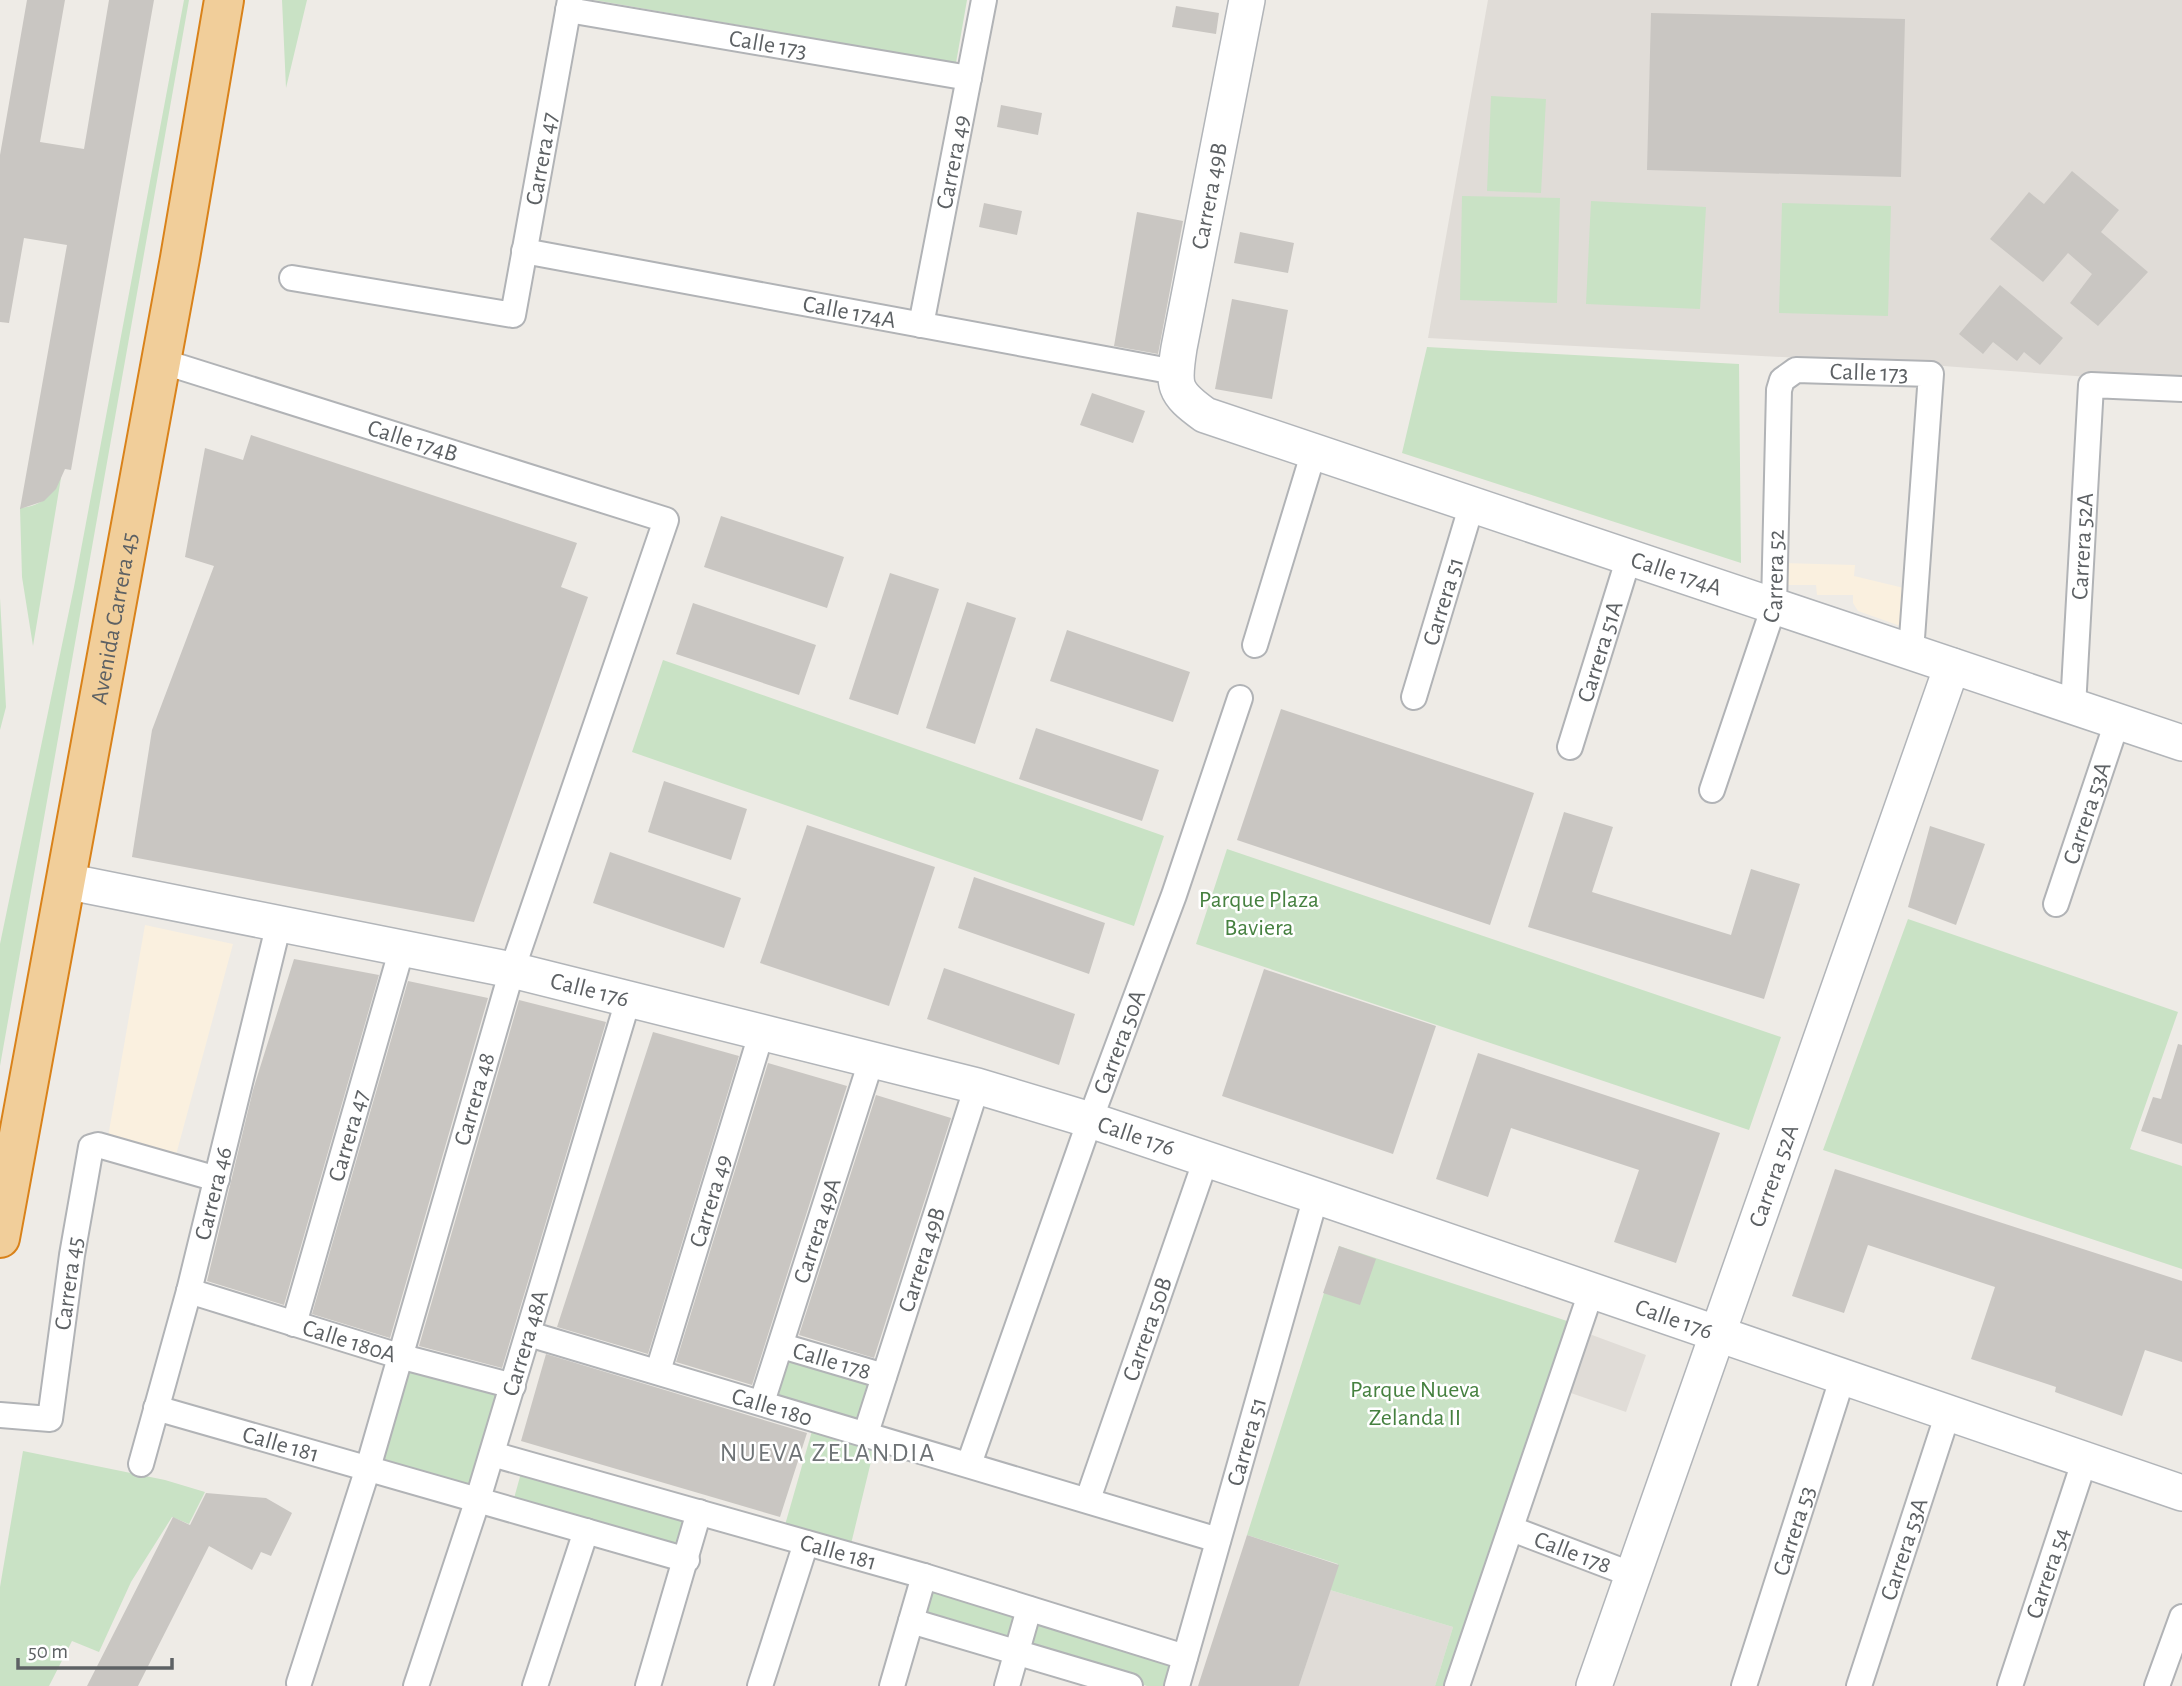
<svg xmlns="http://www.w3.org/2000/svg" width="2182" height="1686" font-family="'Alegreya Sans',sans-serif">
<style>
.commercial{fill:#faf0df}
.education{fill:#e0dcd7}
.green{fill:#c9e2c5}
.building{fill:#c9c6c2}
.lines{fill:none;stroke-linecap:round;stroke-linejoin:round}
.street-casing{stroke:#b1b3b6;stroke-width:28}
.secondary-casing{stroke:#b2b5b9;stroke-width:38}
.highway-casing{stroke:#d9821a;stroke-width:42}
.street{stroke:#fff;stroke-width:24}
.secondary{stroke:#fff;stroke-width:35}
.highway{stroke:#f1ce9a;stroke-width:38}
.labels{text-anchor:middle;stroke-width:5;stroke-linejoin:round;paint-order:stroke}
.street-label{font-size:24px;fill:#5d6164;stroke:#fff}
.park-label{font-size:24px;fill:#468140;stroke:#fff}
.neighbourhood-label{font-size:26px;letter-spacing:2px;fill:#6e7376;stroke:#fff}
</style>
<rect width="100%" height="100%" fill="#eeebe6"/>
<path class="commercial" d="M1782,563L1855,565L1854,576L1908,589L1906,628L1858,611L1853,603V595H1817L1816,585H1785Z
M145,925L233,944L176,1155L108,1137Z"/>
<path class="education" d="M1488,0H2182V384L1930,365L1428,338Z
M1584,1332L1646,1355L1626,1412L1565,1391Z
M1330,1590L1453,1627L1435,1686H1299Z"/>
<path class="green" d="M184,0H189L0,1066V944L74,587Z
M282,0H307L286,88Z
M594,0H967L956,63Z
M1491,96L1546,99L1541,193L1487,191Z
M1462,196L1560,198L1557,303L1460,300Z
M1591,201L1706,207L1700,309L1586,304Z
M1782,203L1891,206L1888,316L1779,313Z
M1427,347L1739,364L1741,563L1402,453Z
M62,472L33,646L22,577L20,508C44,506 54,493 62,472Z
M0,598L6,707L0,730Z
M663,660L1164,836L1134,926L632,752Z
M1227,849L1781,1037L1749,1130L1196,944Z
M1908,919L2178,1012L2130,1149L2182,1166V1269L1823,1150Z
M1339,1246L1567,1321L1452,1686H1435L1453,1627L1330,1590L1338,1564L1247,1535Z
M788,1355L877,1382L862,1427L774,1401Z
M403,1366L499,1393L469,1487L375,1462Z
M814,1424L876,1441L851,1544L785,1525Z
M23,1451L165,1480L205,1492L189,1524L172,1517L131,1582L99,1652L72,1641L49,1686H0V1587Z
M521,1473L685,1518L677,1547L513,1502Z
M933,1589L1016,1614L1008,1640L925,1615Z
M1034,1619L1179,1662L1172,1686H1147L1025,1650Z"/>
<path class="building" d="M27,0H65L40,142L84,149L109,0H154L71,470L65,469L56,489L44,501L20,509L67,245L24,238L9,323L0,322V155Z
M1176,6L1219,13L1216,34L1172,27Z
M1651,13L1905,19L1901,177L1647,170Z
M1001,105L1042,113L1038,135L997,127Z
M2072,171L2119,210L2101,232L2148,272L2098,326L2070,303L2092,274L2068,253L2043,282L1990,239L2029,192L2044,204Z
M984,203L1022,211L1017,235L979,227Z
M1137,212L1183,221L1158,354L1114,346Z
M1240,232L1294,243L1288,273L1234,263Z
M2000,285L2063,338L2040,365L2024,352L2017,361L1993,342L1983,354L1959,334Z
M1232,299L1288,310L1272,399L1215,389Z
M1092,393L1145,411L1133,443L1080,425Z
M251,435L577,543L561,587L588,597L474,922L132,857L152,730L214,566L185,557L205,448L243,460Z
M721,516L844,557L827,608L704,567Z
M890,573L939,589L898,715L849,699Z
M967,602L1016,618L975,744L926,728Z
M693,603L816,645L799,695L676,654Z
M1067,630L1190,672L1173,722L1050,681Z
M1281,709L1534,793L1490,925L1237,840Z
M1036,728L1159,770L1142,821L1019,779Z
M664,781L747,809L731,860L648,832Z
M1564,812L1613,827L1592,892L1731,935L1751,869L1800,884L1764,999L1528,927Z
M807,825L935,867L889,1006L760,963Z
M1930,826L1985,844L1956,925L1908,907Z
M610,852L741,898L724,948L593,903Z
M974,877L1105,923L1089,974L958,928Z
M294,959L379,975L284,1305L207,1281L253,1090Z
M944,968L1075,1014L1059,1065L927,1019Z
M1264,969L1436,1026L1393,1154L1222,1096Z
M408,981L488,998L390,1338L312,1314Z
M519,1000L606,1022L502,1368L419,1346Z
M653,1032L739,1056L648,1354L557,1327Z
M2178,1044L2182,1045V1144L2141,1131L2153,1097L2161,1099Z
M1478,1053L1720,1133L1676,1263L1614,1242L1639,1170L1511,1128L1488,1197L1436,1179Z
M768,1063L847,1086L752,1385L676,1362Z
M876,1095L951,1118L874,1358L799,1335Z
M1835,1169L2182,1281V1362L2145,1350L2122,1416L2055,1392L2056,1387L1971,1359L1995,1287L1868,1245L1844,1313L1792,1296Z
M1339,1246L1376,1259L1360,1305L1323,1293Z
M546,1354L807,1433L780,1517L521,1441Z
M206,1493L266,1498L292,1513L271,1556L261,1552L252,1570L209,1546L138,1686H87L173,1517L190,1525Z
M1247,1535L1339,1565L1299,1686H1198Z"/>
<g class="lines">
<defs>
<g id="street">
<path id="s1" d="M568,10L969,78"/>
<path id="s2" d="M524,251L1175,372"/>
<path id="s3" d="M292,278L513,315L570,0"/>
<path id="s4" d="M921,325L984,0"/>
<path id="s5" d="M161,361L666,520L512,970L368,1468L299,1683"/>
<path d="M1255,645L1314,451"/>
<path id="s6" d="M1414,697L1472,504"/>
<path id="s7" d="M2073,707L2091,385L2182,389"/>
<path id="s8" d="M1570,747L1629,557"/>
<path id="s9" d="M1712,790L1774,606L1779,390L1782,380L1796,370L1931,374L1911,652"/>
<path id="s10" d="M2056,904L2117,722"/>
<path id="s11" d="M189,1291L399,1356L513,1386"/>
<path id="s12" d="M294,1324L402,948"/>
<path id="s13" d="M529,1334L1218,1540"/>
<path id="s14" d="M782,1346L884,1376"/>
<path id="s15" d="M658,1371L762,1031"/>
<path id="s16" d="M762,1402L872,1058"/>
<path id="s17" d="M156,1408L687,1560"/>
<path id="s18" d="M0,1415L50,1419L72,1255L91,1147L98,1145L217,1179"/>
<path id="s19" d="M866,1433L977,1086"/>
<path id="s20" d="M492,1454L924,1576L1185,1657"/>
<path id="s21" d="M141,1464L189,1291L279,923"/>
<path id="s22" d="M969,1464L1090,1120L1174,895L1240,698"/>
<path id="s23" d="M1088,1499L1206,1159"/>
<path id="s24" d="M1512,1529L1633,1575"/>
<path d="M911,1621L1130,1686"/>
<path id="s25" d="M416,1686L478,1499L629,997"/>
<path d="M535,1686L586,1531"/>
<path d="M648,1686L699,1512"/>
<path d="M760,1686L806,1543"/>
<path d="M892,1686L924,1576"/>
<path d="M1007,1686L1029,1609"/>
<path id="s26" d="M1177,1686L1316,1196"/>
<path d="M1457,1686L1592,1289"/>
<path id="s27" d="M1744,1686L1843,1376"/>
<path id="s28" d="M1859,1686L1948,1413"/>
<path id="s29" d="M2010,1686L2085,1459"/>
<path d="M2157,1686L2182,1617"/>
</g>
<g id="secondary">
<path id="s30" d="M1247,0L1179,348C1173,386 1173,392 1205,415L2182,743"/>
<path id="s31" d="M65,881L512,970L977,1086L1090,1120L1316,1196L2182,1493"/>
<path id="s32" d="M1594,1686L1952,666"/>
</g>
<g id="highway">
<path id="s33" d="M0,1238L180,258L224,0"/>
</g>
</defs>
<use href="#street" class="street-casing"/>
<use href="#secondary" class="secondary-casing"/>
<use href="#highway" class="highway-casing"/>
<use href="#street" class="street"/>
<use href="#secondary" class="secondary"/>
<use href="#highway" class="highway"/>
</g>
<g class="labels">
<g class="street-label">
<text dy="8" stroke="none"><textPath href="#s1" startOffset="203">Calle 173</textPath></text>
<text dy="8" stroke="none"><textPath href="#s3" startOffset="383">Carrera 47</textPath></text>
<text dy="8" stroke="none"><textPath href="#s4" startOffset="166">Carrera 49</textPath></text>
<text transform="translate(1209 196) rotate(-79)" y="8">Carrera 49B</text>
<text dy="8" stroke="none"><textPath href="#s2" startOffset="331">Calle 174A</textPath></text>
<text dy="8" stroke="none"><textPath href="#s9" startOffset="511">Calle 173</textPath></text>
<text dy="8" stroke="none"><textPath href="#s5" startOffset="264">Calle 174B</textPath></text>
<text dy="8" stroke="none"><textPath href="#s7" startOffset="161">Carrera 52A</textPath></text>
<text dy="8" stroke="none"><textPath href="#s30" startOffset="931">Calle 174A</textPath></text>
<text dy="8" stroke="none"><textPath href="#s9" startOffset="224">Carrera 52</textPath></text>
<text dy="8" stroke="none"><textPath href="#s6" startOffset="100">Carrera 51</textPath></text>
<text dy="8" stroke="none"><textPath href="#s33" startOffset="630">Avenida Carrera 45</textPath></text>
<text dy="8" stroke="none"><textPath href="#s8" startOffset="100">Carrera 51A</textPath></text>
<text dy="8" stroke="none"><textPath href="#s10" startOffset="96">Carrera 53A</textPath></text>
<text dy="8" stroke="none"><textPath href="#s31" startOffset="536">Calle 176</textPath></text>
<text dy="8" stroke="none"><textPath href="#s22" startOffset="448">Carrera 50A</textPath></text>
<text transform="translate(474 1099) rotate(-74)" y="8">Carrera 48</text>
<text dy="8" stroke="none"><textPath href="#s12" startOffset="196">Carrera 47</textPath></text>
<text dy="8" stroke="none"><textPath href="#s31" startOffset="1102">Calle 176</textPath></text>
<text dy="8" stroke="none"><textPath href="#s32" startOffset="541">Carrera 52A</textPath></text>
<text dy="8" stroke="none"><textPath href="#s21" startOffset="280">Carrera 46</textPath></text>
<text dy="8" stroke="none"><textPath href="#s15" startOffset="178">Carrera 49</textPath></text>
<text dy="8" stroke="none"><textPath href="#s16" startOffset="180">Carrera 49A</textPath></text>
<text dy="8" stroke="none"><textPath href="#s19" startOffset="182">Carrera 49B</textPath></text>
<text dy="8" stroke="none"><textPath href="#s18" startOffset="187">Carrera 45</textPath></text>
<text dy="8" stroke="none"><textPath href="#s31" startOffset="1670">Calle 176</textPath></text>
<text dy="8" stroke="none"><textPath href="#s23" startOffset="180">Carrera 50B</textPath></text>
<text dy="8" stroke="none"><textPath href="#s11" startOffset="168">Calle 180A</textPath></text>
<text dy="8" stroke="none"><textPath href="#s25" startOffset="360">Carrera 48A</textPath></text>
<text dy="8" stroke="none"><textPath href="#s14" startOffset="52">Calle 178</textPath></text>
<text dy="8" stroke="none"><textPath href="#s13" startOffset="254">Calle 180</textPath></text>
<text dy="8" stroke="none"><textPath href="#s26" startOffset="254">Carrera 51</textPath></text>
<text dy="8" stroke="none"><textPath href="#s17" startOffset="130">Calle 181</textPath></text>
<text dy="8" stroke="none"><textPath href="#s27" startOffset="163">Carrera 53</textPath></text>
<text dy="8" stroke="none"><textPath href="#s28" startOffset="144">Carrera 53A</textPath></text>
<text dy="8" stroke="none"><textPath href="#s20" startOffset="360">Calle 181</textPath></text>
<text dy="8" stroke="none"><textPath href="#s24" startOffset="65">Calle 178</textPath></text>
<text dy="8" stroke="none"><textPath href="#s29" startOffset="119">Carrera 54</textPath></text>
</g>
<g class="park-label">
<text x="1259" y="907">Parque Plaza<tspan x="1259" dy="28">Baviera</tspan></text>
<text x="1415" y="1397">Parque Nueva<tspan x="1415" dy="28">Zelanda II</tspan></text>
</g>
<g class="neighbourhood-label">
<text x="828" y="1461">NUEVA ZELANDIA</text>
</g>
</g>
<path d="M18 1658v10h154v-10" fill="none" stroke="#5d6164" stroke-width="3.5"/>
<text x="28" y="1658" font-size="21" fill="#5d6164" stroke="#ffffff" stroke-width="5" paint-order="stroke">50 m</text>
</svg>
